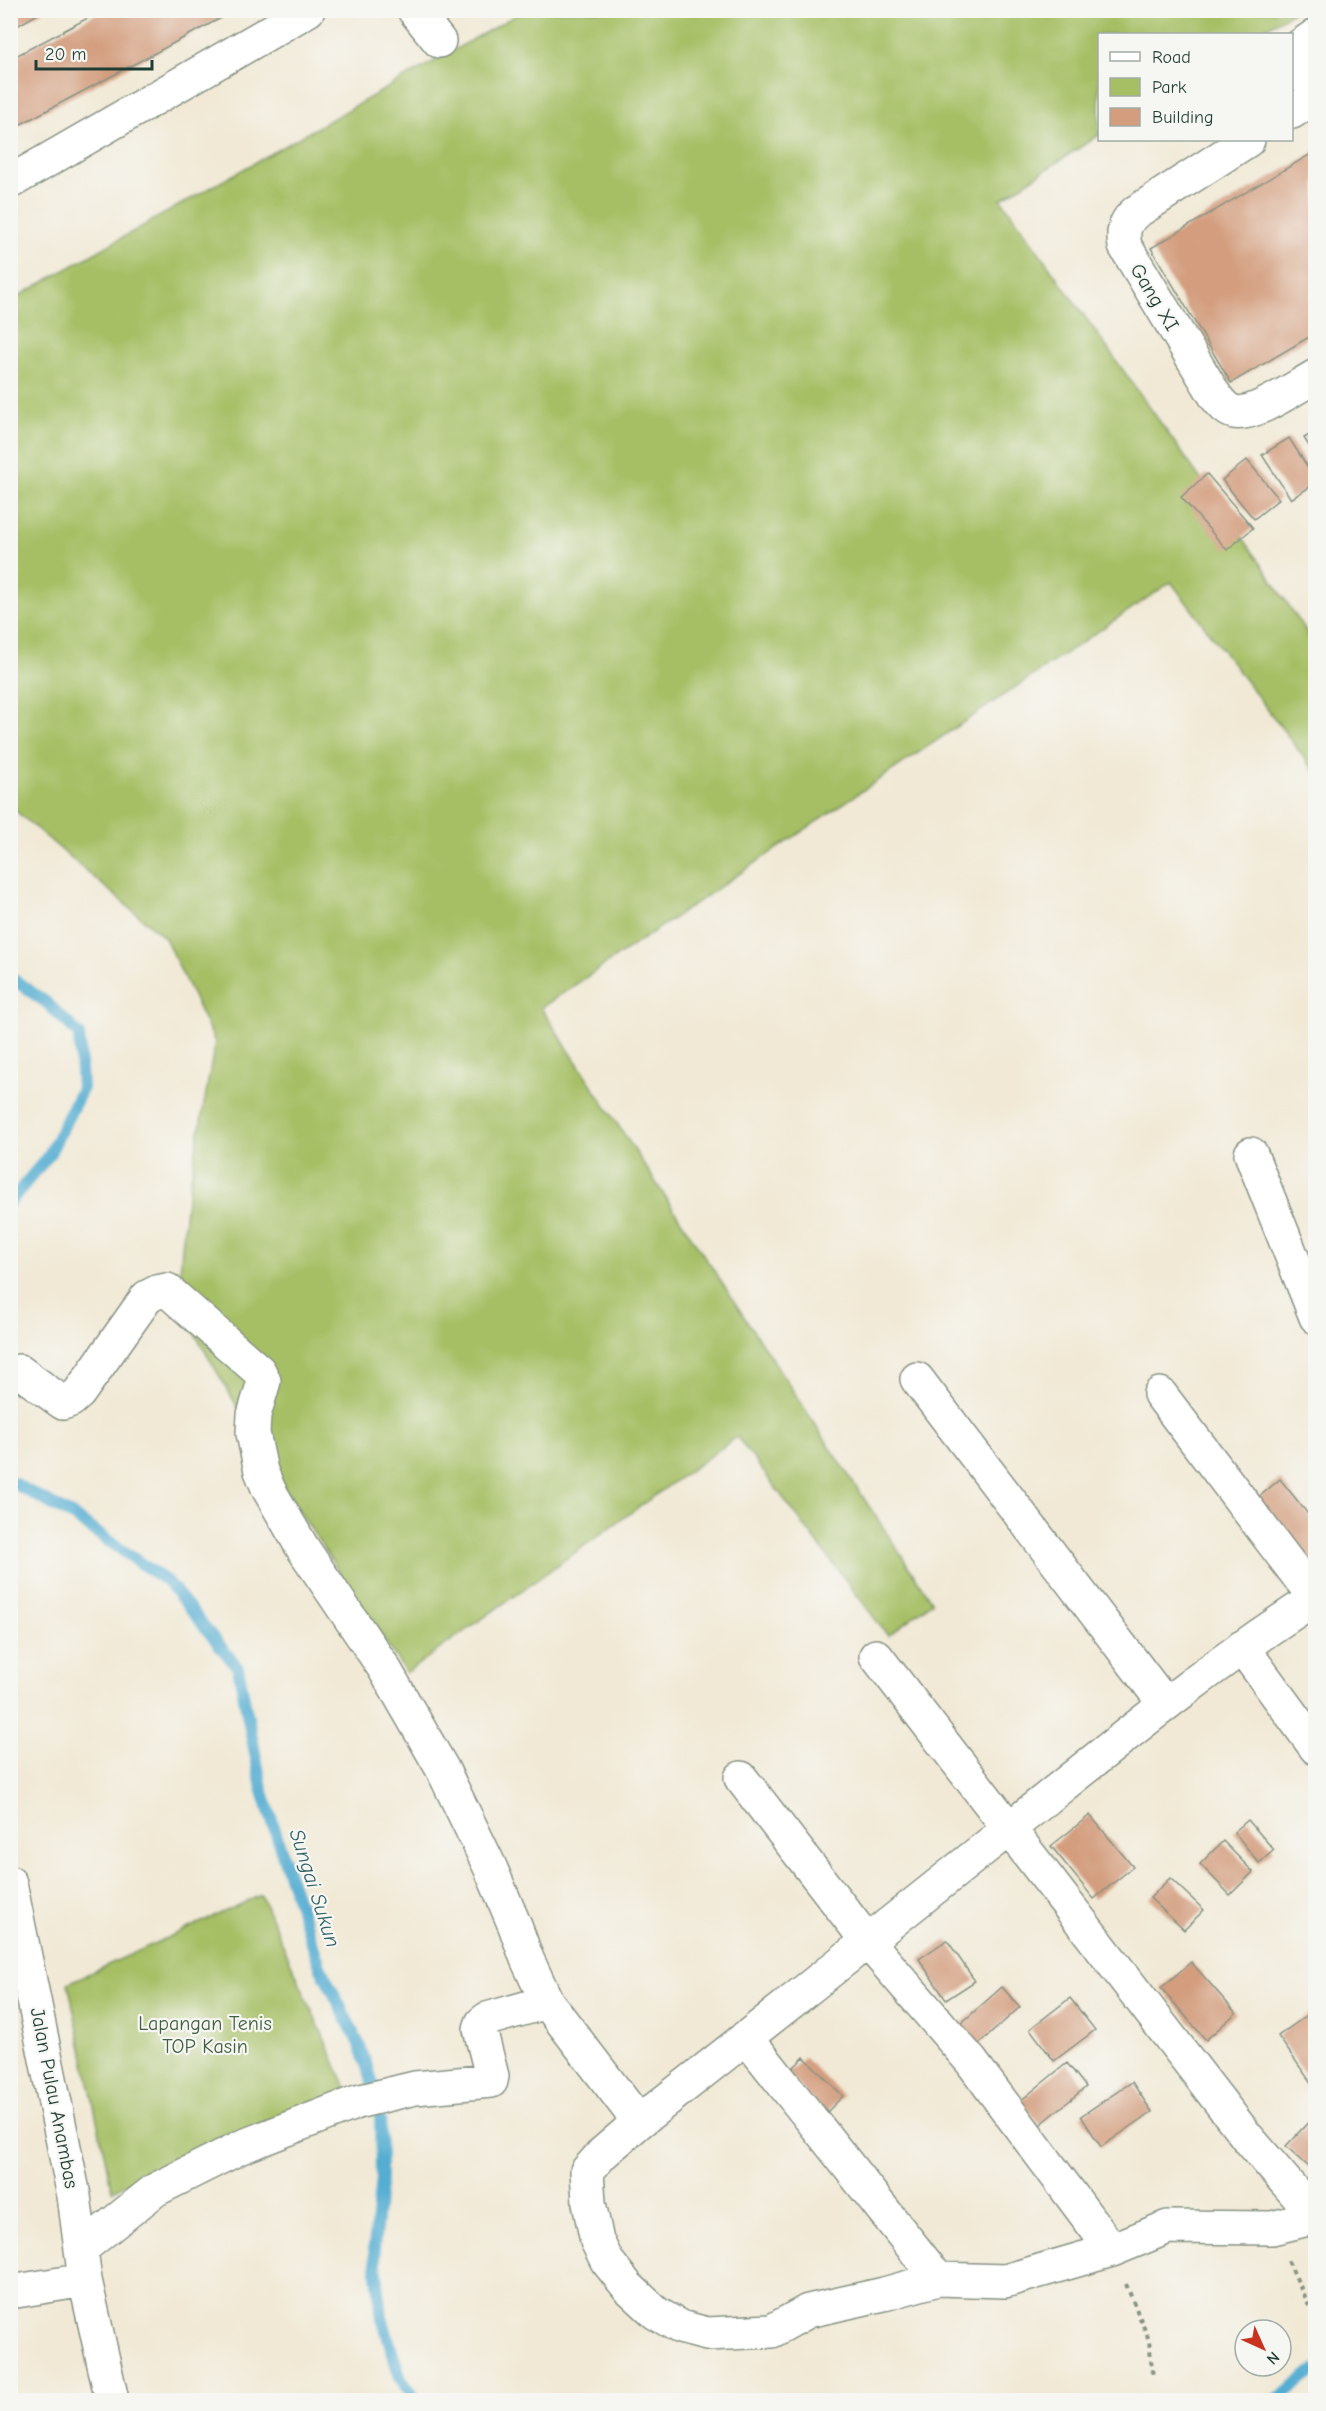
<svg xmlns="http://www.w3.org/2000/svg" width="1326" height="2411" font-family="'Comic Neue',sans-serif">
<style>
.green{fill:#a6bf65;stroke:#627e4c;stroke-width:1.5}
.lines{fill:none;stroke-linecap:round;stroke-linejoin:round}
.stream{stroke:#55add2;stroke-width:12}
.building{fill:#d39d7e}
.minor-casing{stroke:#889384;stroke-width:36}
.path{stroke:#889384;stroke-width:4;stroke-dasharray:4.5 4.5;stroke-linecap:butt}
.minor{stroke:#fff;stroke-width:33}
.labels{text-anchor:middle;stroke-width:4.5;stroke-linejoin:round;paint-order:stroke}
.street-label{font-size:20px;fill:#1f3d34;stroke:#f6f6f2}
.park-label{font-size:20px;fill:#415e40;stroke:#f6f6f2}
.water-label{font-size:21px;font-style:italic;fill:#2f5f63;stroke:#f6f6f2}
</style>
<rect width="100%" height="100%" fill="#f6f6f2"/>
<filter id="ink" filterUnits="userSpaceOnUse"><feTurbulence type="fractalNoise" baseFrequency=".0167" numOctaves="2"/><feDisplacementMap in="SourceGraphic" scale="12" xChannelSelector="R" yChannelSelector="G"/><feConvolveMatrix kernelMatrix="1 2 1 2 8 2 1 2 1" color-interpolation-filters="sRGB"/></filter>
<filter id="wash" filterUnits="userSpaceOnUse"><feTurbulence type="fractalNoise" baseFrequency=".008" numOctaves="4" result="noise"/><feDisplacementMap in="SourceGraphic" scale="24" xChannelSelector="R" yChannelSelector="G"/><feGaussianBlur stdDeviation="1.35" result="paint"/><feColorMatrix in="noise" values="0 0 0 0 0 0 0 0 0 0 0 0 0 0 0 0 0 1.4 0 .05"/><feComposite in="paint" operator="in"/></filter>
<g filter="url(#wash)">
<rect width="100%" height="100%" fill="#f1e9d5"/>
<path class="green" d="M523,11H1295L1256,34H1100L1099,135L1001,199L1262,565L1315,645V772L1171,582L541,1008L932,1602L888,1636L737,1437L406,1673L291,1499L177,1303L186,1206L215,1042L165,938L11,807L10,301Z
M261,1895L348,2092L205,2146L112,2191L68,1983Z"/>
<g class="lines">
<path class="stream" d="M10,977L47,1003L79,1034L82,1089L49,1155L10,1202
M10,1481L73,1516L169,1583L238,1668L262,1788L290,1879L320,1966L359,2044L380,2103L381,2178L374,2247L382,2318L400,2377L416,2400
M1275,2400L1316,2369"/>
</g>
<g id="blocks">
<path class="building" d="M10,10H45L10,30Z
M103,10H236L10,130V59Z
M1316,151V333L1231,383L1151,248Z
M1316,431V457L1304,438Z
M1289,438L1316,480V483L1291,499L1262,455Z
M1247,460L1279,499L1254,519L1222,480Z
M1207,474L1253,528L1227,550L1181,497Z
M1280,1479L1316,1524V1585L1247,1507Z
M1090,1815L1133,1867L1094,1899L1051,1846Z
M1248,1820L1274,1850L1259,1863L1234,1832Z
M1223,1841L1253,1872L1230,1895L1200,1864Z
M1170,1878L1204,1910L1184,1930L1150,1898Z
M947,1940L975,1981L946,2000L919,1959Z
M1191,1962L1236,2013L1206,2040L1161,1988Z
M1002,1987L1020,2007L977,2046L958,2026Z
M1070,1998L1095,2030L1054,2061L1030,2029Z
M1316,2009V2090L1278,2036Z
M804,2057L843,2096L826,2113L787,2074Z
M1067,2063L1086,2087L1040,2125L1020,2101Z
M1132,2082L1152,2112L1101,2147L1081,2116Z
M1316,2114V2164L1311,2169L1286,2146Z"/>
</g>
</g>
<g filter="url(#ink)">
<use href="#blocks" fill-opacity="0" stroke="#889384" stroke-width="1.5"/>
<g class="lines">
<defs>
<path id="minor" d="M414,10L439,41
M1316,35L1300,46L1294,56L1297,66L1316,91
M1292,112L1316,96
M1248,140L1136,212C1124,222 1122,232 1125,246L1216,397C1221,403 1226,410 1234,412C1254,417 1297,386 1316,376
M10,182L308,10
M1251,1154L1316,1317
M19,1371L63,1403L71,1400L79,1393L147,1297L157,1292L167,1290L259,1371L264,1381L254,1415L253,1433L261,1471L269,1490L302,1547L384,1668L443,1770L490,1867L515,1926L527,1959L547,2002L639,2122
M917,1379L1164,1703
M1160,1394L1315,1598
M1316,1598C1204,1669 1104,1753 1001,1835C881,1931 760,2027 639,2122L603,2153L587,2171L589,2203L597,2241L607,2261L628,2287L656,2313L680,2327L707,2334L772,2331L808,2311L884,2294L938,2279L1005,2281L1112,2250L1168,2227L1272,2228L1316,2217
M1242,1647L1316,1748
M876,1656L1247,2137L1316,2217
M741,1778L868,1942L971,2061L1112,2250
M10,1883L74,2196L85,2280L112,2400
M746,2037L938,2279
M81,2249L155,2190L241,2147L357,2102L415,2088L491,2081L492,2076L480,2029L482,2023L487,2019L547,2002
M10,2292L85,2280"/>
</defs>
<use href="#minor" class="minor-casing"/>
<path class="path" d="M1288,2261L1310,2307
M1126,2284L1149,2340L1153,2378"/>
<use href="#minor" class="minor"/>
</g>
</g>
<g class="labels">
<g class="street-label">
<text transform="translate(1155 297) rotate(59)" y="7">Gang XI</text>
<text transform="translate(55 2098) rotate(79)" y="7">Jalan Pulau Anambas</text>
</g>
<g class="park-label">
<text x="205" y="2030">Lapangan Tenis<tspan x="205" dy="23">TOP Kasin</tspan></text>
</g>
<g class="water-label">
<text transform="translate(315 1888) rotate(72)" y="7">Sungai Sukun</text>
</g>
</g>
<rect width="1326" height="2411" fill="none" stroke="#f6f6f2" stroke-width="36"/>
<rect x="1098" y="33" width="195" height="108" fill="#f6f6f2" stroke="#a0aca6" stroke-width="1.5"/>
<rect x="1110" y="52" width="30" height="9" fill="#ffffff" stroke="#a0aca6" stroke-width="1.5"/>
<text x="1152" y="63" font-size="18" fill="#1f3d34">Road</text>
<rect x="1110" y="78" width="30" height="18" fill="#a6bf65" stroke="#a0aca6" stroke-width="1.5"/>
<text x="1152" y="93" font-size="18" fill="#1f3d34">Park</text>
<rect x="1110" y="108" width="30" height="18" fill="#d39d7e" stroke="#a0aca6" stroke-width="1.5"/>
<text x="1152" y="123" font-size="18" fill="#1f3d34">Building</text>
<g transform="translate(1263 2348) rotate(135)"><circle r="28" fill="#f6f6f2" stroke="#a0aca6" stroke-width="1.5"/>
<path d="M0-4.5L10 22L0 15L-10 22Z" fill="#c8321e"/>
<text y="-9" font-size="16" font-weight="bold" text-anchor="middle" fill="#1f3d34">N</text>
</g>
<path d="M36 60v9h116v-9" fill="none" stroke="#1f3d34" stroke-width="3"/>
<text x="45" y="60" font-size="18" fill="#1f3d34" stroke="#f6f6f2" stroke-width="4.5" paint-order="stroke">20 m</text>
</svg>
